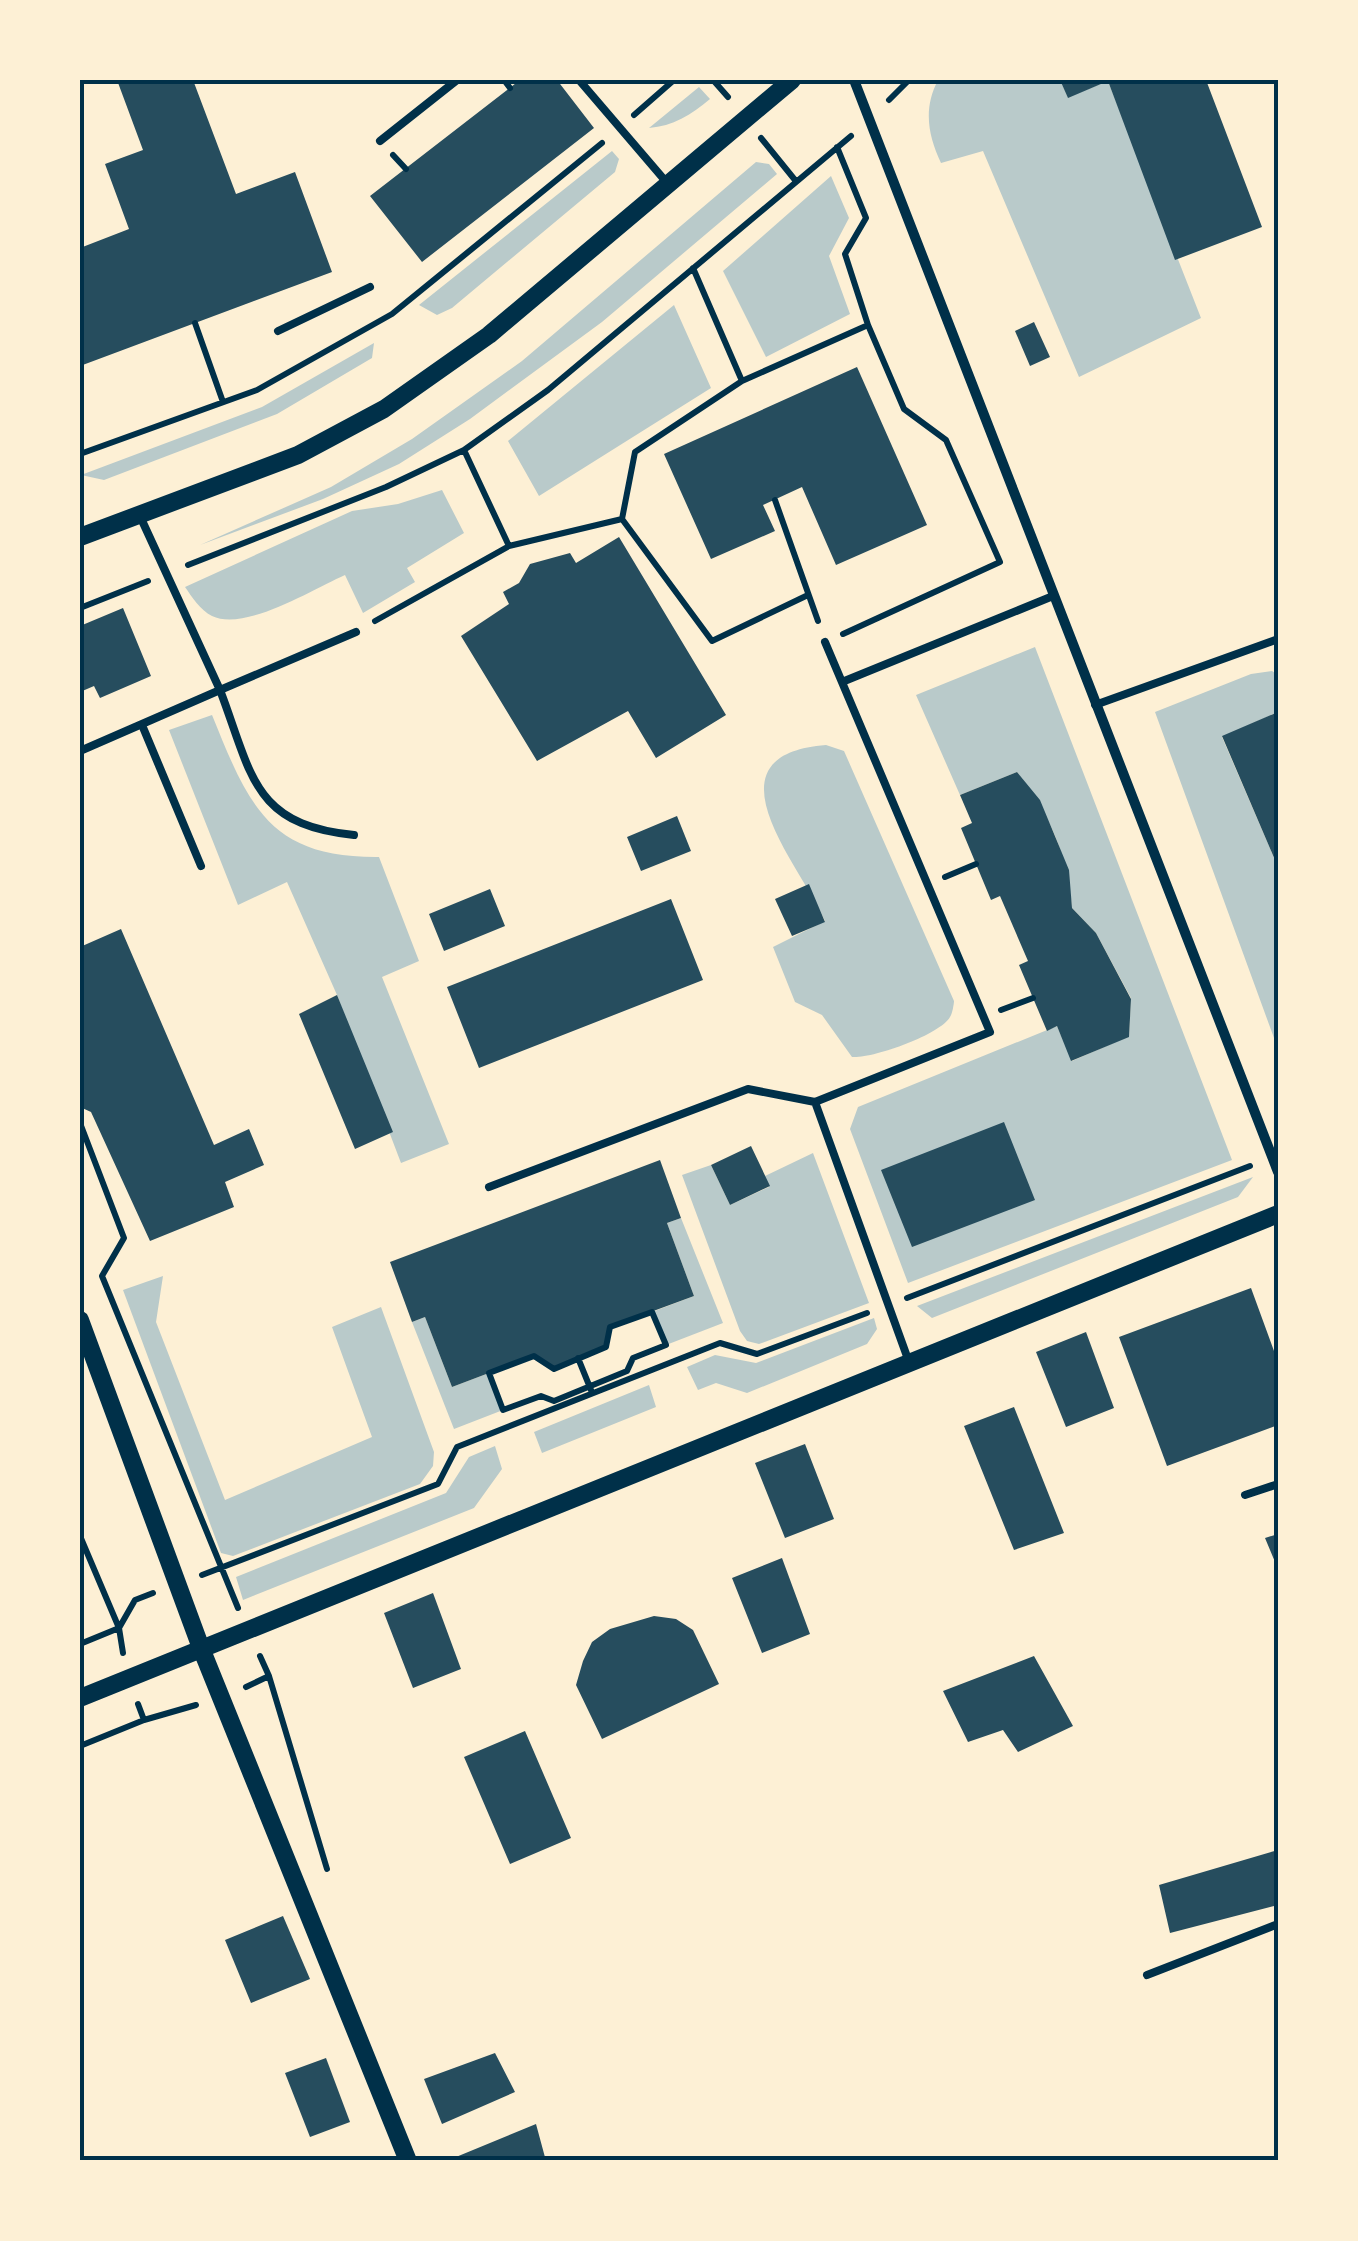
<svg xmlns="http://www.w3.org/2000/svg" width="1358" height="2241" font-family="'PT Sans',sans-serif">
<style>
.green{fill:#b9caca}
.building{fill:#264d5e}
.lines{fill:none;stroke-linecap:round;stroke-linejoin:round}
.path{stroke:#003049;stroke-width:6}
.service{stroke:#003049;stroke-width:8}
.minor{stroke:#003049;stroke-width:10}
.tertiary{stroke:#003049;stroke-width:18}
.neatline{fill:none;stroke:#003049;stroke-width:4}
</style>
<rect width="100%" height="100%" fill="#fdf0d5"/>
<path class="green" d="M938,80H1060L1068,97L1108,81L1201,318L1079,377L983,151L941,163C928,135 923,109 938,80Z
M699,87L710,99C691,115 673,126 649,128Z
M612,151L619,159L615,172L452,308L437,315L419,305Z
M756,162L769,164L777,174L602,322L470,419L399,464L323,499L200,545L331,487L412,439L522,361Z
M831,176L849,218L829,256L850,314L766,357L723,271Z
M674,305L711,388L539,496L508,441Z
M374,343L372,358L277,414L104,480L81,475L262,407Z
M442,490L464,533L407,568L415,582L363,613L345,575C313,589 245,632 212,616C200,610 192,597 185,587L352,511L398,504Z
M1035,647L1232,1160L908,1283L850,1129L858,1107L1057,1026L1072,1061L1129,1036L1131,998L1096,933L1072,908C1068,856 1049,812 1017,772L960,795L916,695Z
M1272,671L1278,675V712L1222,737L1278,867V1049L1155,712L1251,674Z
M212,715C249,806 269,858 379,857L419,961L382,977L449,1144L401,1163L337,995L287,882L238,905L169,730Z
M826,745L844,751L954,1001C954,1004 952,1015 950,1017C940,1035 871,1059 852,1057L822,1015L795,1002L773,947L825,921C801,866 700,755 826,745Z
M813,1153L869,1303L759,1344L747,1341L740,1331L682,1175L711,1165L730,1205L769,1187L765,1176Z
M1253,1177L1238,1197L932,1318L917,1306Z
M681,1218L723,1323L666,1345L652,1312L694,1296L667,1223Z
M163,1276L156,1322L225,1500L372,1437L332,1327L381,1307L434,1452L433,1466L420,1484L233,1556L221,1553L123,1290Z
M425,1317L452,1387L489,1373L503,1410L454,1429L412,1322Z
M874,1318L877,1329L867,1344L747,1393L716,1383L698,1390L687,1367L715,1355L756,1363Z
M649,1385L656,1407L542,1453L534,1432Z
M495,1446L502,1469L474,1508L243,1600L236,1577L446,1493L469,1457Z"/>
<path class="building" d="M117,80H193L236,194L295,172L332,272L80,366V248L129,229L105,164L143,150Z
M520,80H557L594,128L422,262L370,196Z
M1060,80H1206L1262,227L1175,260L1108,81L1068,98Z
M1034,322L1050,357L1030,366L1015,331Z
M857,367L927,525L836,565L802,487L763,505L775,531L711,559L664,454Z
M619,537L726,715L656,758L628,711L537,761L461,636L509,604L503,592L519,583L530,564L570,553L576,563Z
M123,608L151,676L100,698L94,686L80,692V626Z
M1278,712V867L1222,736Z
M1017,772L1040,800L1069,870L1072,908L1096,933L1131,999L1129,1037L1071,1061L1057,1026L1047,1031L1019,965L1028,961L1000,896L991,900L961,828L972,823L960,795Z
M677,816L691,851L641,871L627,837Z
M809,884L825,922L792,936L775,899Z
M490,889L505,926L444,951L429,914Z
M671,899L703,980L479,1068L447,987Z
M121,929L214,1145L249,1129L264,1165L225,1182L234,1207L150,1241L91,1112L80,1107V947Z
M337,995L393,1132L355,1149L299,1014Z
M1004,1122L1035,1200L912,1247L881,1170Z
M751,1146L770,1186L730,1205L711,1165Z
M660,1160L681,1218L667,1223L694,1296L610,1327L606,1347L554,1369L534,1356L452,1387L425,1317L412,1322L390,1262Z
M1251,1288L1278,1362V1425L1167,1466L1119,1337Z
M1086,1332L1114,1408L1066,1427L1036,1352Z
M1014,1407L1064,1533L1014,1550L964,1426Z
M805,1444L834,1519L785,1538L755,1463Z
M1278,1534V1569L1265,1538Z
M782,1558L810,1634L762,1653L732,1578Z
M433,1593L461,1669L413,1688L384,1613Z
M654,1616L676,1619L693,1630L719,1684L602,1739L576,1685L583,1661L592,1642L610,1629Z
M1034,1656L1073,1726L1018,1752L1003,1730L968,1742L943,1691Z
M525,1731L571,1838L510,1864L464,1757Z
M1278,1850V1905L1170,1933L1159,1885Z
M283,1916L310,1979L251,2003L225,1940Z
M495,2053L515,2092L442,2124L424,2079Z
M326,2058L350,2122L310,2137L285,2073Z
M536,2124L546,2161H458L456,2157Z"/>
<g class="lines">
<path class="path" d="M504,80L510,88
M713,80L728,97
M889,100L909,80
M634,115L674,80
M761,138L795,180
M837,147L866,218L845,254L868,325
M393,155L406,169
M195,323L223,402
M742,381L868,325L904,409L946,440L1000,562L843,634
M464,450L509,546L622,519L712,641L808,595
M80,454L257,390L392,314L602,143
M775,500L818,621
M622,519L635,452L742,381L693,268
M188,565L386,487L464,450L548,390L851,136
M80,608L148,581
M375,621L509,546
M945,877L976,864
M1001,1010L1033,998
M80,1123L124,1238L102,1276L238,1608
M907,1298L1250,1166
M652,1312L666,1345L633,1358L627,1371L554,1401L541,1396L503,1410L489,1373L534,1356L554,1369L606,1347L610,1327Z
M578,1358L591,1390
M80,1536L119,1628L80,1644
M202,1575L438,1484L457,1447L720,1343L757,1354L867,1313
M123,1653L119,1628L135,1600L153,1593
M269,1676L327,1869
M246,1687L269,1676L260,1656
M138,1704L144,1720L196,1705
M80,1746L144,1720"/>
<path class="service" d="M579,80L668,184
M380,141L457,80
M278,331L370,287
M825,642L990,1032L815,1102L909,1362
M842,682L1053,596
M1095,705L1278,639
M142,725L201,866
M80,751L220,690L139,514
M354,835C252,825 252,774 220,690L356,632
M489,1187L748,1089L815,1102
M1245,1495L1278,1484
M1147,1975L1278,1924"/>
<path class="minor" d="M854,80L1278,1172"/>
<path class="tertiary" d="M80,537L298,455L384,409L489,335L792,80
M80,1320L201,1648L408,2161
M80,1698L1278,1214"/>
</g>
<rect width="1358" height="2241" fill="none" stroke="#fdf0d5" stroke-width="165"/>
<rect x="82" y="82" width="1194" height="2076" class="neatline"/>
</svg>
